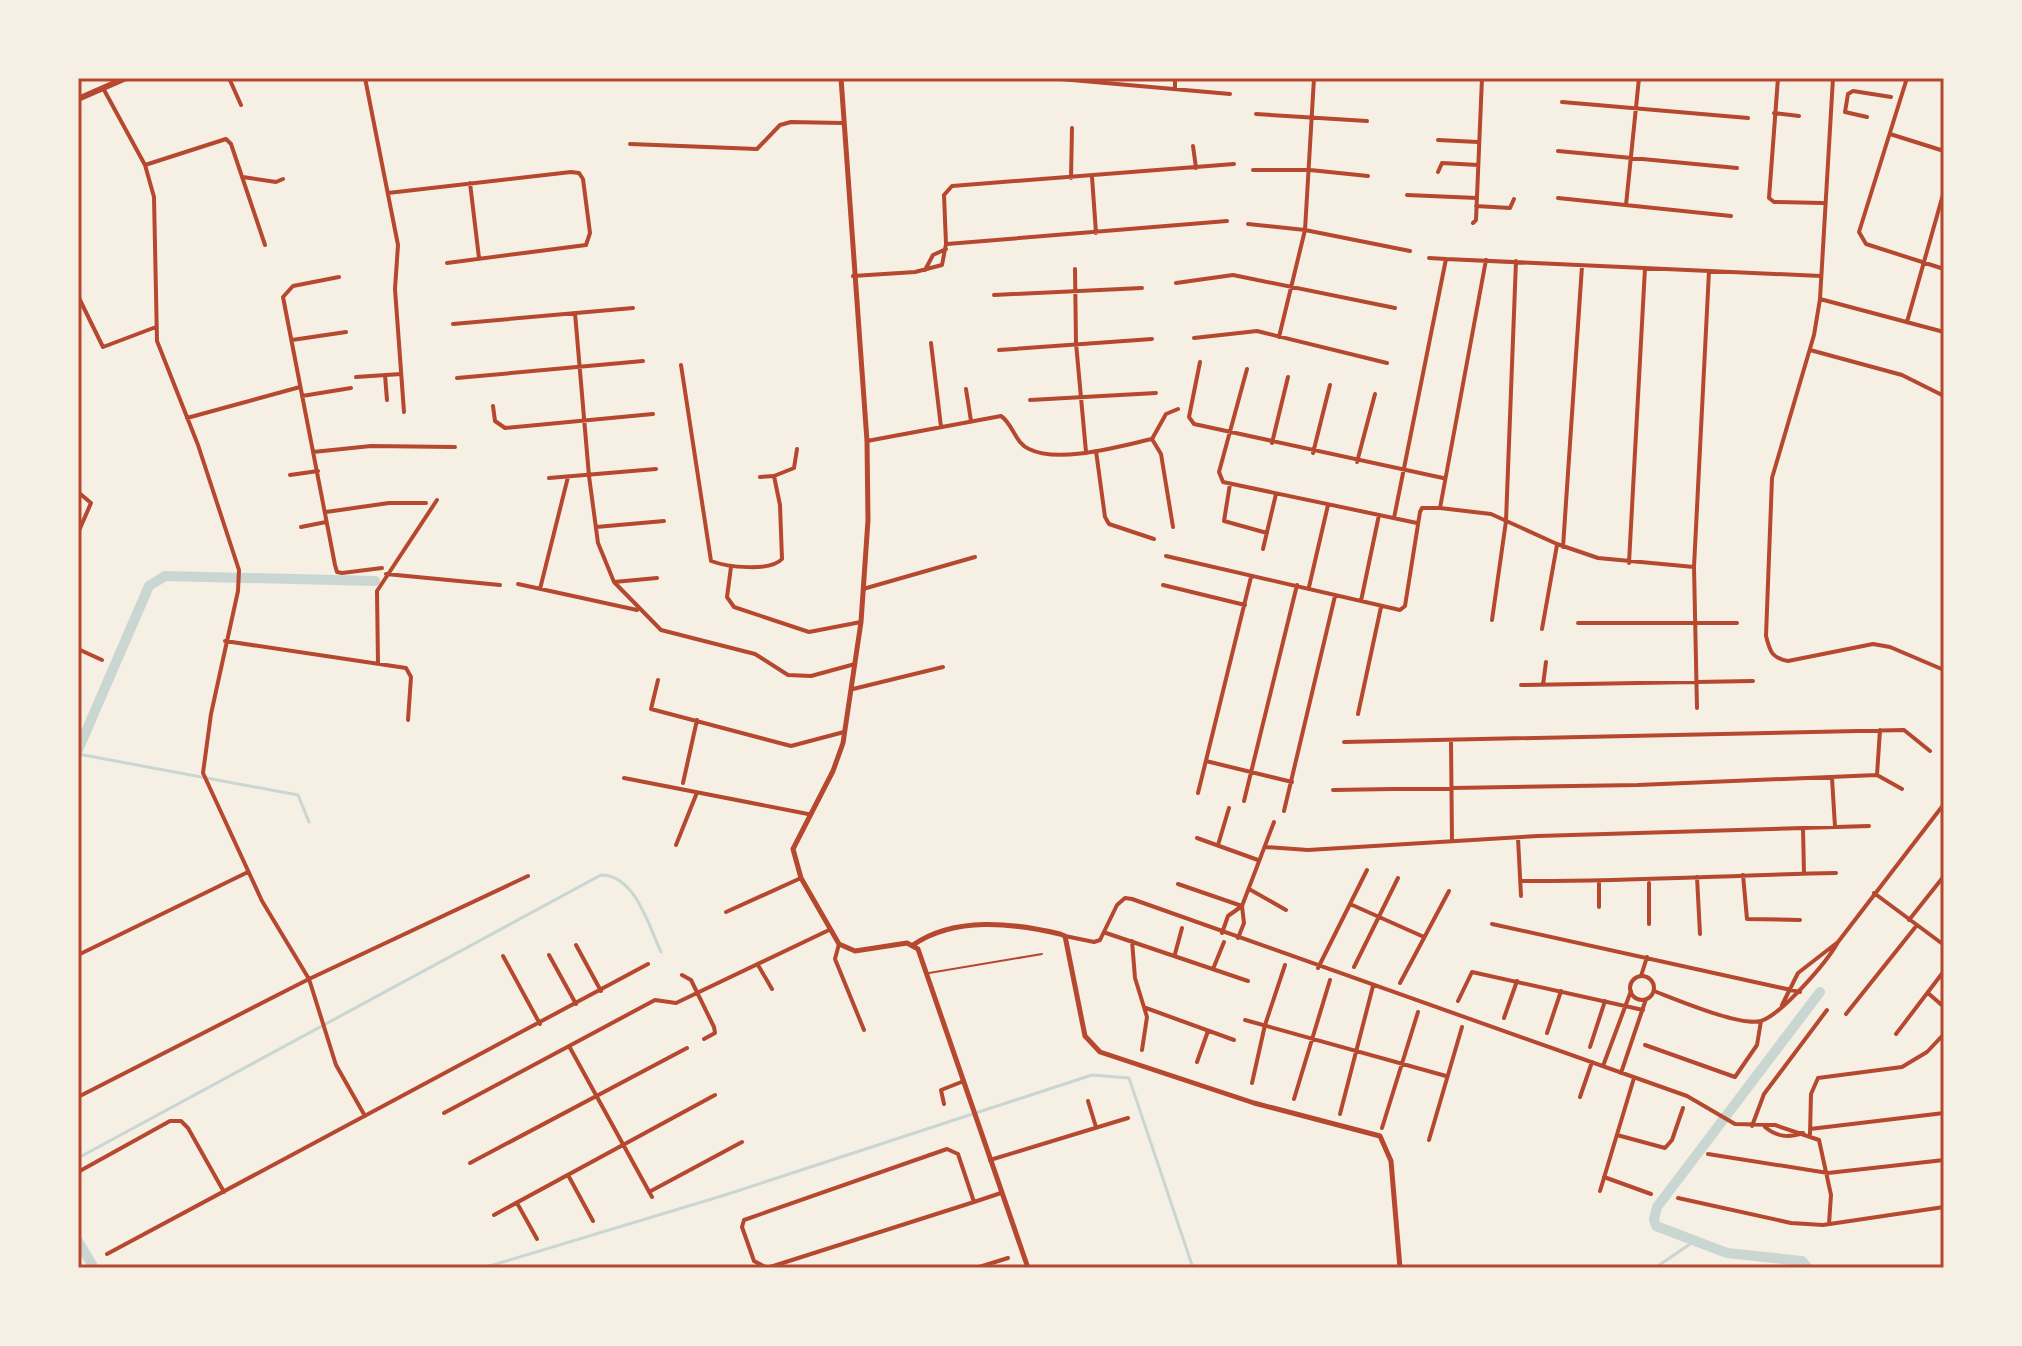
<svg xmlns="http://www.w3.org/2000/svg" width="2022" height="1346" font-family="'Times New Roman',serif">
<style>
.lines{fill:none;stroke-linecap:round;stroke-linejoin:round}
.stream{stroke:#c9d6d2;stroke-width:3}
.canal{stroke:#c9d6d2;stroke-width:10}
.service{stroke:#b5482f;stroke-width:2}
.minor{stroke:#b5482f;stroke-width:4}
.tertiary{stroke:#b5482f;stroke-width:5}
.secondary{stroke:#b5482f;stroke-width:6}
.neatline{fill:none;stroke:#b5482f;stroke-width:3}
</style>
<rect width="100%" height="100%" fill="#f6efe4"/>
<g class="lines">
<path class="stream" d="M78,754L298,795L309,822
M78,1158L601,875C635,875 648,924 661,952
M91,1268L93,1267
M483,1268L725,1195L1092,1075L1129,1078L1193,1268
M1655,1268L1693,1242"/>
<path class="canal" d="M78,750L149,586L165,576L375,581
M78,1241L94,1268
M1808,1268L1802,1261L1727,1253L1656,1226L1654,1219L1657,1207L1820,992"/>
<path class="service" d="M929,973L1042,954"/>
<path class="minor" d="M229,78L241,105
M365,78L398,245L395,289L404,412
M1049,78L1230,94
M1778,78L1769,198L1774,202L1823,203
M1833,78L1820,299L1814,335L1772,478L1766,636C1770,652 1772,658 1788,661L1873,644L1890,647L1944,670
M1907,78L1859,232L1866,244L1944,269
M103,88L145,165L154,197L157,341L198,445L239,570L238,591L211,714L203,773L262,901L309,979L336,1065L365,1116
M1175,89V78
M1562,102L1748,118
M1774,113L1799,116
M1256,114L1367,121
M1867,117L1845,112L1848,94L1853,91L1891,97
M1890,134L1944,151
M1438,140L1478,142
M630,144L757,149L780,125L791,122L842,123
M1193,146L1196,168
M1558,151L1737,168
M145,165L226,139L231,144L265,245
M1253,170H1310L1368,176
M1438,172L1442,163L1478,165
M243,177L276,182L283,179
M1092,177L1096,233
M1071,178L1072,128
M470,183L479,258
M388,193L571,172L579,173L583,179L590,233L586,245L447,263
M1407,195L1477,198
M1558,198L1731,216
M1626,205L1639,78
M1476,206L1510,208L1514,199
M1473,223L1476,220L1482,78
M1248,224L1305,230L1410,251
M947,244L1227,221
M1429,258L1446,259
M1486,260L1440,508L1491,514L1557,544L1598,558L1694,567
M1075,269L1076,343L1086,452
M925,270L933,255L946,249
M853,276L915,272L942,265L946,244L944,195L952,186L1234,164
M339,277L293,286L283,297L335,565L337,572L342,573L382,568
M1176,283L1233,275L1395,308
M994,295L1142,288
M78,296L103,347L156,327
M1820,299L1944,332
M575,313L589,476L598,543L614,582L661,630L755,654L788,675L811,676L855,664
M1907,322L1944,191
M453,324L633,308
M1279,337L1305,230L1314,78
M1194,338L1257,331L1387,363
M292,340L346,332
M931,343L941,427
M999,350L1152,339
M1810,350L1902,375L1944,396
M1200,362L1189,417L1194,424L1443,478
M681,365L711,561C727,567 770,572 782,559L780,505L774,476L760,477
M1247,369L1219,472L1223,482L1417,523
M385,375L387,400
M356,377L401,374
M457,378L643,361
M966,389L971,421
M302,396L351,388
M1030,400L1156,393
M493,406L495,421L505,428L653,414
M187,418L300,387
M1152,439L1166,414L1178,409
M867,441L1001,416C1013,424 1015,443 1029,449C1059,464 1120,446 1152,439L1161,454L1173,527
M1272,443L1288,377
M1096,451L1105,517L1109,524L1154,539
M313,452L371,446L455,447
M1313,453L1330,385
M1357,462L1375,394
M290,475L318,471
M774,476L794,468L797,449
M549,478L656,469
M1230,484L1224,521L1267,533
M78,492L91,503L78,533
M326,512L389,503H426
M1394,518L1446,259L1821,276
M301,527L326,522
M596,527L664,521
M1563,547L1582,266
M1263,549L1276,494
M1166,556L1400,610L1405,606L1420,512L1422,508H1440
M1629,563L1645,268
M731,567L727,597L734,607L809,632L861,622
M386,574L500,585
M614,582L657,578
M518,584L637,610
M1163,585L1245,605
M1309,587L1328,505
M540,589L568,477
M863,589L975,557
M1361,601L1379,515
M1492,620L1506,521L1516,261
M1578,623H1737
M1542,629L1557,545
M225,641L406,668L411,677L408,720
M78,649L102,660
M378,664L377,591L437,500
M658,680L651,709L791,746L844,732
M1521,685L1753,681
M1543,685L1546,662
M853,689L943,667
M1697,708L1694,567L1709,271
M1358,714L1381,607
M1451,741L1452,841
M1344,742L1904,730L1930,751
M1206,761L1292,782
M1877,775L1880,730
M624,778L808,814
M1832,778L1835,827
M683,783L697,720
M1333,790L1638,785L1877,775L1902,789
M1198,793L1251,577
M1244,801L1297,585
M1284,811L1335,596
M1803,828L1804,874
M1197,838L1258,860
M1518,838L1521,896
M676,845L696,795
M1218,845L1229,808
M1265,847L1308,850L1538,836L1869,826
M1743,875L1747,919L1800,920
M1697,877L1700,934
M1520,881C1626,882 1730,875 1836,873
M1649,883V924
M1178,884L1242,906
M1249,889L1286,910
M1874,893L1944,945
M1350,904L1424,937
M1599,907V882
M726,912L801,878
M1909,920L1944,876
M1492,924L1800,992
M1106,933L1248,981
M1222,933L1228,916L1242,906L1274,822
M1065,936L1094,942L1100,940L1117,905L1125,898L1132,899L1687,1096L1735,1124L1775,1125L1819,1140L1831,1195L1829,1224
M1238,938L1244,923L1242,906
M1132,941L1135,978L1147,1017L1142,1050
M1838,942L1944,804
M839,944L835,959L864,1030
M576,945L601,991
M1175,954L1182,928
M78,955L248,872
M549,955L576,1004
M503,956L540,1024
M758,965L772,989
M1354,967L1398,878
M1318,968L1367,870
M1213,969L1224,942
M682,975L691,980L714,1027L715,1033L704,1039
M1641,976L1647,957
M1630 988a12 12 0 1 1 24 0a12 12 0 1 1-24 0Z
M1400,983L1449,891
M1654,991C1675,999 1741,1027 1761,1021C1782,1014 1827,962 1838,942L1798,973L1782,1005
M1928,993L1944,1007
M1458,1001L1472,972L1643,1010
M1146,1008L1234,1040
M1846,1014L1917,925
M1504,1018L1517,981
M1245,1020L1446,1076
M1547,1033L1561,991
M1896,1034L1944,971
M1645,1045L1735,1077L1757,1045L1761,1021
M569,1046L652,1197
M1590,1047L1605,1001
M1197,1062L1208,1031
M1603,1066L1631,991
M1621,1073L1646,999
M1252,1083L1265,1025L1285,965
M78,1097L309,979L528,876
M1580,1097L1592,1062
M1294,1099L1330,980
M1088,1101L1096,1127
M944,1104L941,1090L964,1081
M444,1113L655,1000L676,1003L829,930
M1340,1114L1373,986
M1752,1126L1764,1094L1827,1010
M1765,1127C1777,1137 1788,1138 1803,1133
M1382,1128L1418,1012
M1810,1129L1944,1113
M1810,1134L1811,1094L1818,1078L1902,1067L1927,1052L1944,1034
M1617,1135L1665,1148L1672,1140L1683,1108
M1429,1140L1462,1027
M947,1149L958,1154L974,1202L767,1268L754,1261L742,1227L744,1220Z
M1708,1154L1828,1173L1944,1160
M990,1160L1128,1118
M470,1163L687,1048
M78,1172L170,1121H181L188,1128L224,1192
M568,1175L593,1221
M1604,1177L1651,1194
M1600,1191L1634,1078
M649,1192L742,1142
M1678,1198L1791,1223L1823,1225L1944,1207
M974,1202L1001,1193
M517,1203L537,1239
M494,1215L715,1095
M107,1254L648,964
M976,1268L1008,1258"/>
<path class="tertiary" d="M841,78L867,441L868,520L861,622L843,743L833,771L793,849L801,878L839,944L855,951L907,943L918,949L1028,1268
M913,945C955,916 1013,923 1060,934L1065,936L1085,1036L1100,1052L1254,1103L1380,1136L1391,1161L1400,1268"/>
<path class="secondary" d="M78,99L126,78"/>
</g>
<rect width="2022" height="1346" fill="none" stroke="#f6efe4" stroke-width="160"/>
<rect x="80" y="80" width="1862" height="1186" class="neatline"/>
</svg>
